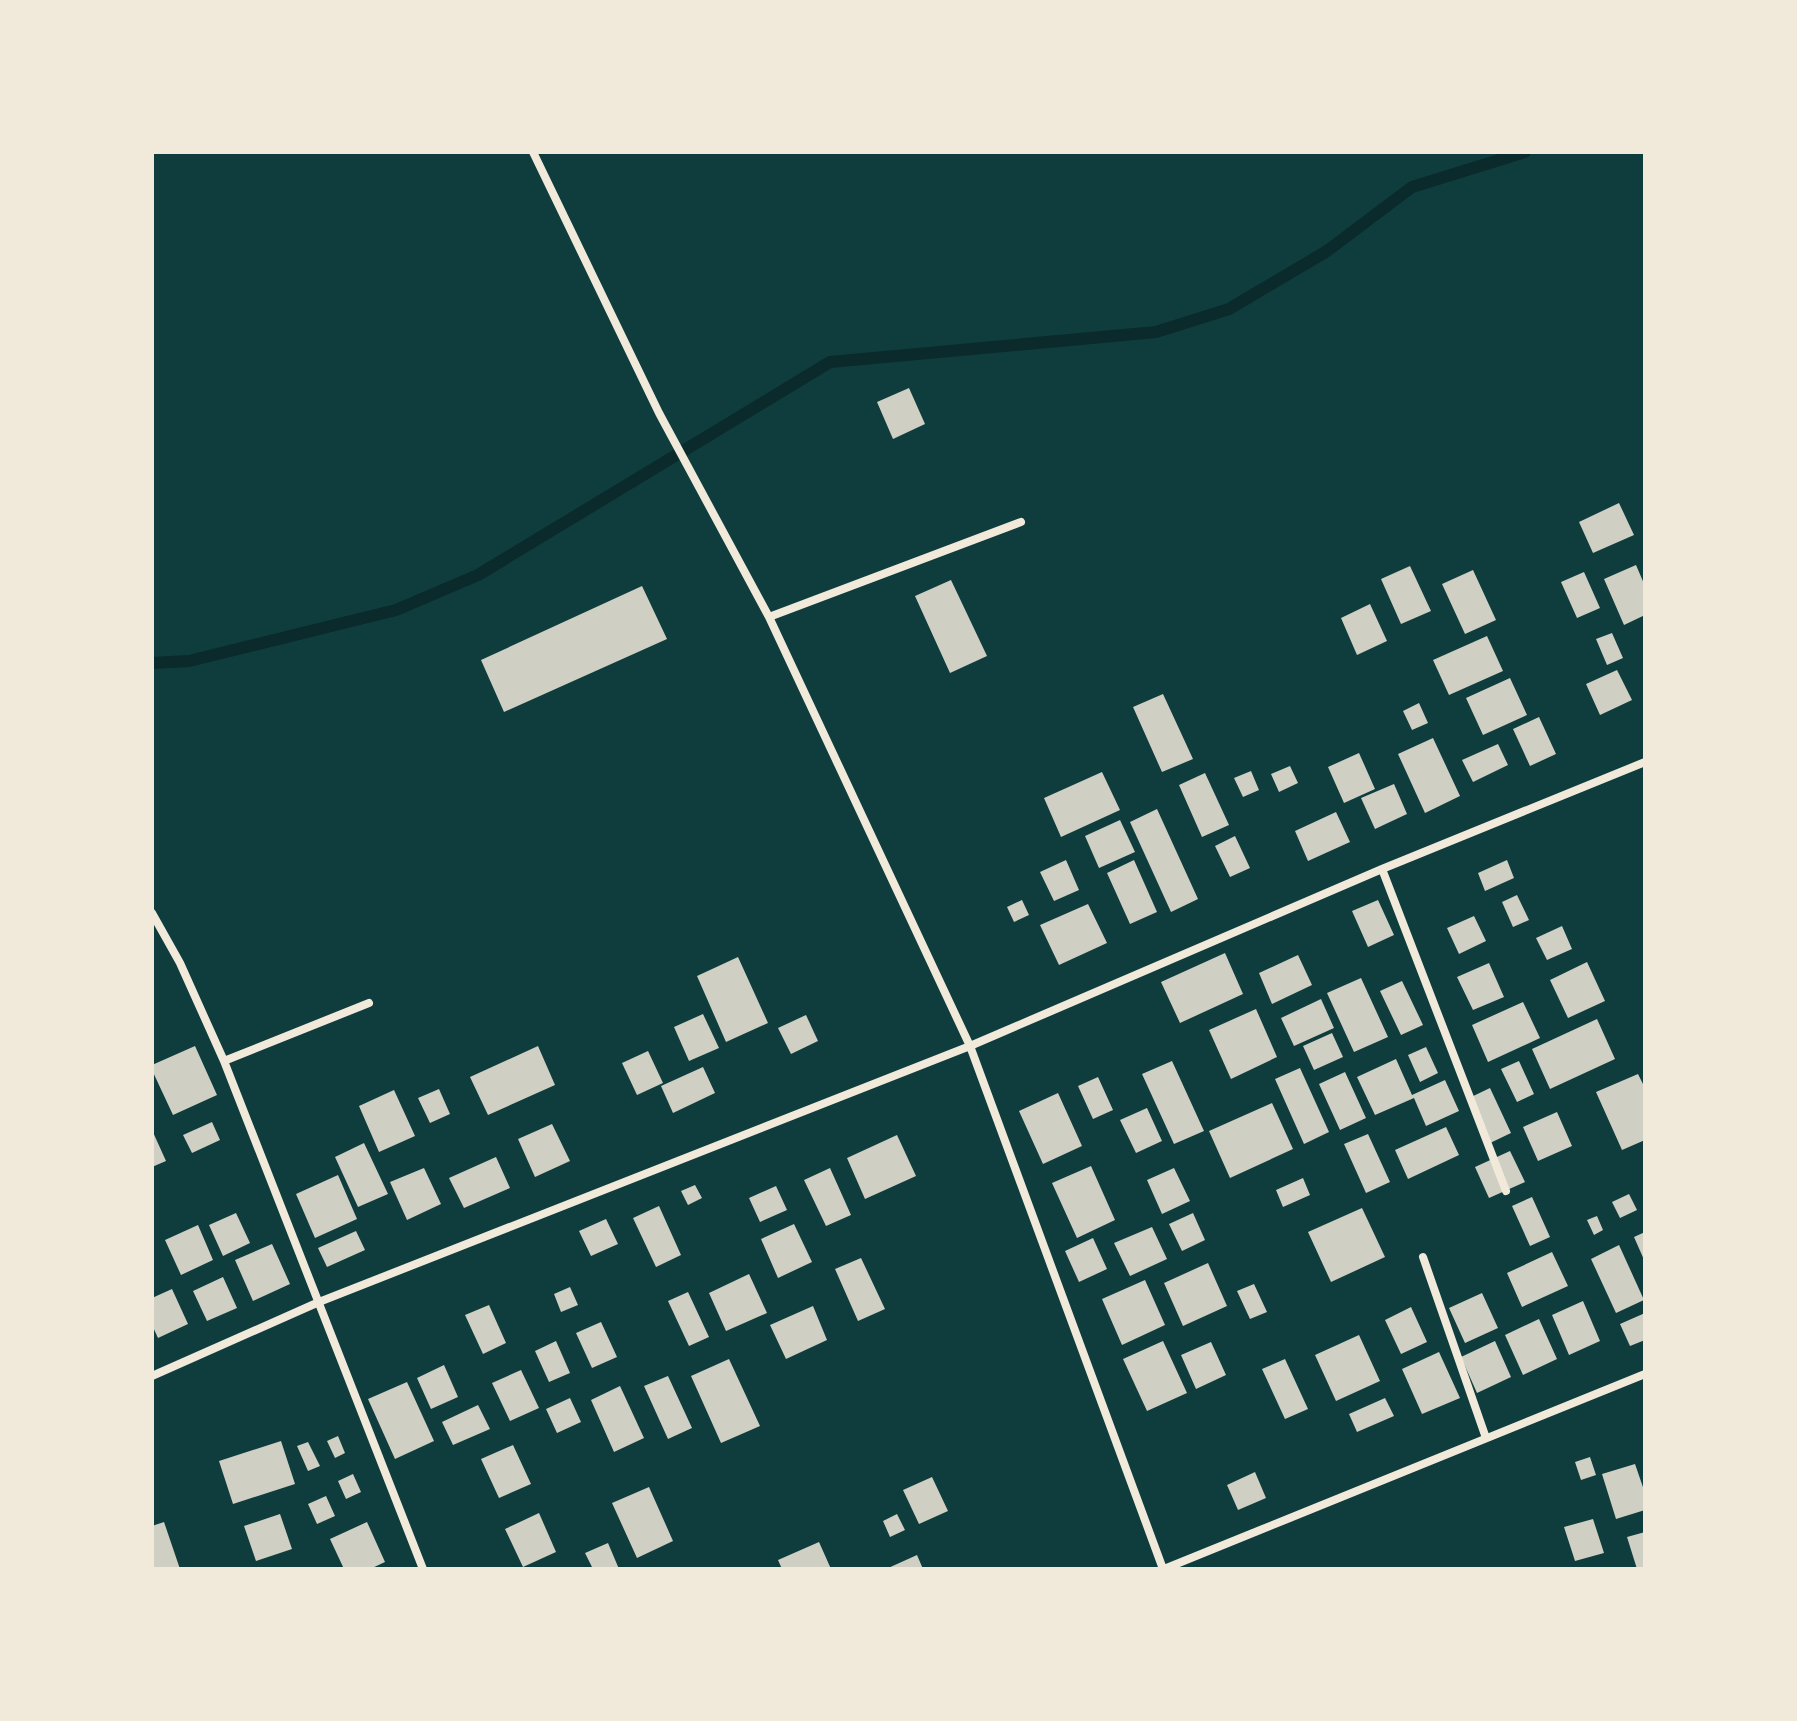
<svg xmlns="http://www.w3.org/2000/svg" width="1797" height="1721" font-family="'Source Serif 4',serif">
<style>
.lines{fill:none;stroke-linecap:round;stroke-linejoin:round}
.stream{stroke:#0a2a2b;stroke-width:12}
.building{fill:#cfcfc3}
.minor{stroke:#f1e9da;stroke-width:8}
</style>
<rect width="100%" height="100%" fill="#0f3d3e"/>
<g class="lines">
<path class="stream" d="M152,663L189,661L396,610L478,575L830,362L1156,332L1229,309L1327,251L1412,187L1525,152"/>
</g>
<path class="building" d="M909,388L925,424L893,439L877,402Z
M1619,503L1634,535L1593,553L1579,522Z
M1636,565L1645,586V615L1624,625L1604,579Z
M1410,566L1431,611L1401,624L1381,579Z
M1473,570L1496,620L1465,634L1442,584Z
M1584,572L1600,608L1577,618L1561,582Z
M951,580L987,656L950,673L915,596Z
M642,586L667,639L504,712L481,660Z
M1370,604L1387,641L1357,655L1341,618Z
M1612,633L1623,658L1607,665L1596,639Z
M1487,636L1503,671L1449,695L1433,660Z
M1617,670L1632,700L1600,715L1586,684Z
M1510,678L1527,715L1483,735L1466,698Z
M1163,694L1193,759L1162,772L1133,707Z
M1419,703L1428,723L1412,730L1403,711Z
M1539,717L1556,754L1530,766L1513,729Z
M1433,738L1460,796L1425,813L1398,754Z
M1498,744L1508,765L1473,782L1462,760Z
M1359,753L1375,789L1344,803L1328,767Z
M1290,766L1298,783L1279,792L1271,774Z
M1251,771L1259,790L1243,797L1234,778Z
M1102,772L1120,810L1061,837L1044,798Z
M1205,773L1229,825L1202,837L1179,785Z
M1394,784L1407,814L1375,829L1361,798Z
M1157,809L1198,899L1171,912L1130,822Z
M1336,812L1350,842L1308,861L1295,831Z
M1120,820L1135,852L1099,868L1085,836Z
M1235,836L1250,868L1230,877L1215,846Z
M1066,860L1079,890L1054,901L1040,872Z
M1134,860L1157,912L1130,924L1107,873Z
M1507,860L1514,878L1485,891L1478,873Z
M1517,895L1529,920L1513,927L1502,902Z
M1022,900L1029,915L1014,922L1007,907Z
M1378,900L1394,935L1368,947L1352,911Z
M1088,904L1107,943L1059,965L1040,925Z
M1474,916L1486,941L1459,954L1447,928Z
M1562,926L1572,949L1547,960L1536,938Z
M1225,953L1243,994L1180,1023L1161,982Z
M1298,955L1312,985L1272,1004L1259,973Z
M738,957L768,1023L726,1042L697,976Z
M1587,962L1605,1001L1568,1018L1550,980Z
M1489,963L1504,997L1473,1010L1457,977Z
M1361,978L1388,1037L1354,1052L1327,993Z
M1402,981L1423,1025L1401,1035L1380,991Z
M1321,999L1334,1028L1294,1046L1281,1018Z
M1523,1002L1540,1038L1488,1062L1472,1025Z
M1256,1009L1277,1057L1231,1079L1209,1030Z
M703,1014L719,1048L689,1061L674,1027Z
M806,1015L818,1041L791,1054L778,1028Z
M1597,1019L1615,1059L1550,1089L1532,1049Z
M1332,1033L1343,1057L1314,1070L1303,1046Z
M195,1046L217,1095L173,1115L152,1070V1065Z
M538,1046L555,1085L488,1115L470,1077Z
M1426,1047L1438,1073L1420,1082L1408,1055Z
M648,1051L663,1083L637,1095L622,1063Z
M1396,1059L1412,1095L1445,1080L1459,1111L1426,1126L1414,1098L1375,1115L1357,1077Z
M1172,1061L1204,1131L1174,1144L1142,1074Z
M1519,1061L1534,1094L1517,1102L1501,1069Z
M703,1067L715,1093L673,1113L661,1086Z
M1300,1068L1329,1132L1304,1144L1275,1079Z
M1345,1072L1366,1118L1340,1130L1319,1084Z
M1638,1074L1645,1088V1140L1622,1150L1596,1092Z
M1098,1077L1113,1110L1093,1119L1078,1086Z
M1490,1088L1511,1133L1488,1144L1467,1099Z
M439,1089L450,1114L430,1123L418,1098Z
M394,1090L415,1136L379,1152L359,1106Z
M1058,1093L1082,1146L1043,1164L1019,1111Z
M1272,1103L1293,1149L1230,1178L1209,1131Z
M1147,1108L1162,1141L1136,1153L1120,1120Z
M1557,1112L1572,1146L1538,1161L1523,1127Z
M212,1122L220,1140L192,1153L183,1135Z
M552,1124L570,1161L535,1177L518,1139Z
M1446,1127L1459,1155L1408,1179L1395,1150Z
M152,1130L166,1161L152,1167Z
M1368,1134L1390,1182L1366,1193L1344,1144Z
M897,1135L916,1176L865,1199L847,1158Z
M364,1143L388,1194L358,1207L335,1157Z
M1510,1151L1525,1182L1489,1198L1475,1167Z
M496,1157L510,1188L464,1208L449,1178Z
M1091,1166L1115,1220L1077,1238L1052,1183Z
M424,1168L441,1204L407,1220L390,1182Z
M830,1168L851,1215L826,1226L804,1180Z
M1174,1168L1190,1201L1162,1214L1147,1180Z
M338,1175L357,1219L315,1238L296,1194Z
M1303,1178L1310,1195L1283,1207L1276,1190Z
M695,1185L702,1198L688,1205L681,1191Z
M776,1186L787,1210L760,1222L749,1198Z
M1629,1194L1637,1210L1620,1218L1612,1202Z
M1532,1197L1550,1237L1530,1246L1512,1206Z
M659,1206L681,1255L656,1267L633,1218Z
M1362,1208L1385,1257L1331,1282L1308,1232Z
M236,1213L250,1243L223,1256L209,1225Z
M1193,1213L1205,1240L1182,1251L1169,1224Z
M1597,1216L1603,1230L1594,1235L1587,1220Z
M606,1219L618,1244L591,1256L579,1231Z
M794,1224L812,1262L778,1278L761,1239Z
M198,1225L213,1260L181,1275L165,1240Z
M1152,1227L1167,1259L1130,1276L1114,1243Z
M356,1231L365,1250L327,1267L318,1248Z
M1645,1232V1262L1634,1237Z
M1093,1238L1107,1269L1079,1282L1065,1251Z
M272,1244L290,1284L253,1301L235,1260Z
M1619,1245L1644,1300L1616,1313L1591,1259Z
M1552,1252L1568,1286L1522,1307L1507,1273Z
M861,1258L885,1309L858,1321L835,1269Z
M1208,1263L1227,1306L1183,1326L1164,1283Z
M749,1274L767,1313L726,1331L709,1293Z
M223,1277L237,1308L207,1321L193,1291Z
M1145,1280L1165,1325L1122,1345L1102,1299Z
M1254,1284L1267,1312L1250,1319L1237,1291Z
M570,1287L578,1305L561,1312L554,1294Z
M172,1289L188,1324L158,1338L152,1325V1298Z
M688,1292L709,1337L689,1346L668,1301Z
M1482,1293L1498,1328L1465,1343L1449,1308Z
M1583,1301L1600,1341L1569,1355L1552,1315Z
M489,1305L506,1343L483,1354L465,1315Z
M813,1306L827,1340L786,1359L770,1325Z
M1411,1307L1427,1342L1401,1354L1385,1320Z
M1645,1313V1340L1630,1346L1620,1324Z
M1539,1319L1557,1359L1523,1375L1505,1335Z
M601,1322L617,1357L592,1368L576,1333Z
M1359,1335L1380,1381L1336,1401L1315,1355Z
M556,1341L570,1373L549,1382L535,1351Z
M1163,1341L1187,1393L1147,1411L1123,1359Z
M1495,1341L1511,1377L1477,1393L1461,1357Z
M1211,1342L1226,1375L1196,1389L1181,1355Z
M1439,1352L1460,1398L1422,1414L1402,1369Z
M729,1359L760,1426L721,1443L691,1376Z
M1285,1359L1308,1409L1285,1419L1262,1369Z
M444,1365L458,1397L431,1409L417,1378Z
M521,1370L539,1408L510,1421L492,1383Z
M668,1376L692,1428L668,1439L644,1386Z
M407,1382L434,1441L395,1459L368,1399Z
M620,1386L644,1438L614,1452L591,1400Z
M570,1398L581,1422L557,1433L546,1409Z
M1385,1398L1394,1416L1357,1432L1349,1414Z
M478,1405L490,1429L453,1445L442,1422Z
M338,1436L345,1453L335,1458L327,1441Z
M281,1441L295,1484L233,1504L219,1461Z
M308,1442L320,1466L308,1471L297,1446Z
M513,1445L531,1484L499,1498L481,1459Z
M1590,1457L1596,1475L1581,1480L1575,1462Z
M1635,1464L1645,1493V1510L1616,1519L1602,1474Z
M1255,1472L1266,1498L1238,1510L1227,1485Z
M353,1474L361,1492L346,1499L338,1481Z
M932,1477L948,1511L919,1524L903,1490Z
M649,1487L673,1541L637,1558L612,1503Z
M326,1496L335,1516L317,1524L308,1504Z
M539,1513L556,1552L523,1567L505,1529Z
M280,1514L292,1549L256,1561L244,1526Z
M897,1514L905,1530L890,1537L883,1521Z
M1593,1519L1604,1553L1575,1561L1564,1527Z
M164,1522L180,1569H152V1526Z
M367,1522L385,1562L370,1569H344L330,1539Z
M1645,1532V1569H1637L1627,1537Z
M819,1542L831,1569H782L778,1560Z
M608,1543L619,1569H593L585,1553Z
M917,1555L923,1569H886Z"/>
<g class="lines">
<path class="minor" d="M533,152L659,413L769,617L970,1046L1163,1569
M769,617L1021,522
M1382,869L1506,1191
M152,913L180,963L224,1061L423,1569
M224,1061L369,1003
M1423,1257L1486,1438
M152,1376L319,1302L970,1046L1382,869L1645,762
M1164,1569L1645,1374"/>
</g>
<rect width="1797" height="1721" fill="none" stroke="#f1e9da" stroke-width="308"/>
</svg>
